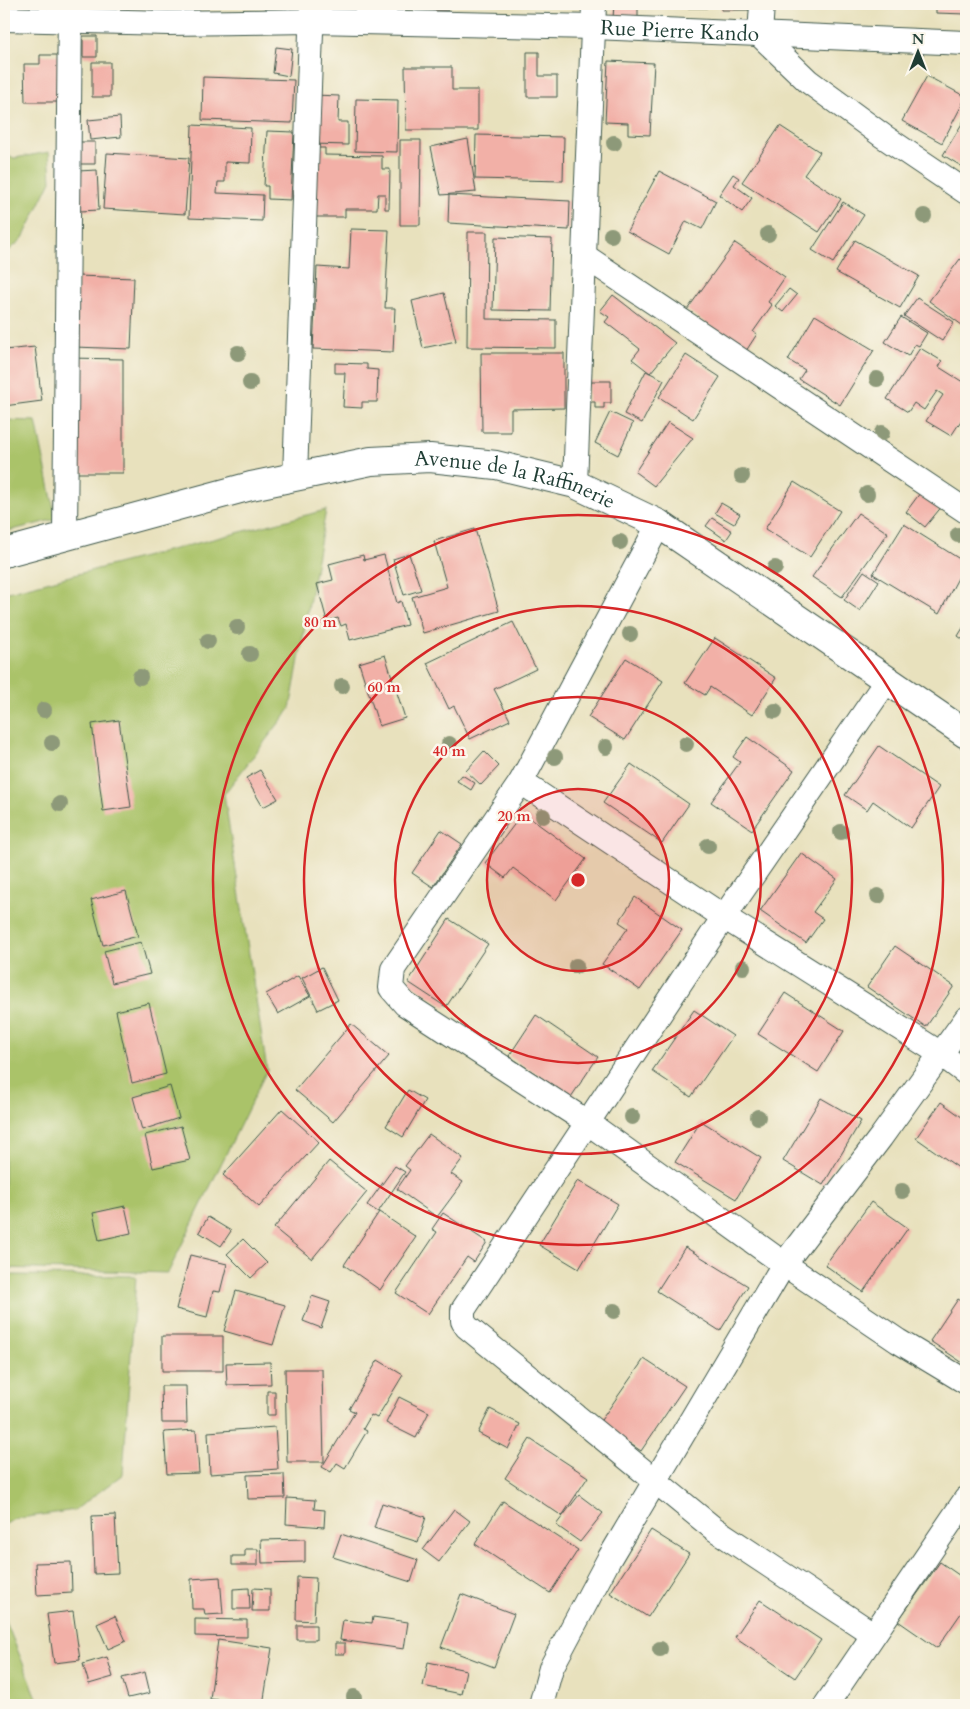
<svg xmlns="http://www.w3.org/2000/svg" width="970" height="1709" font-family="Cardo,serif">
<style>
.green{fill:#aac369;stroke:#64804e}
.building{fill:#f2b0a7}
.lines{fill:none;stroke-linecap:round;stroke-linejoin:round}
.minor-casing{stroke:#3d5649;stroke-width:26}
.tertiary-casing{stroke:#3d5649;stroke-width:30}
.minor{stroke:#fff;stroke-width:24}
.tertiary{stroke:#fff;stroke-width:28}
.tree{fill:#8d9979}
.ring{fill:none;stroke:#d62828;stroke-width:2.5}
.labels{text-anchor:middle;stroke-width:5;stroke-linejoin:round;paint-order:stroke}
.street-label{font-size:21px;fill:#1f3d34;stroke:#fbf7ec}
.centre{fill:#d62828;stroke:#fbf7ec;stroke-width:2.5}
.ring-label{font-size:15px;text-anchor:middle;font-weight:bold;fill:#d62828;stroke:#fbf7ec;stroke-width:5;stroke-linejoin:round;paint-order:stroke}
</style>
<rect width="100%" height="100%" fill="#fbf7ec"/>
<filter id="ink" filterUnits="userSpaceOnUse"><feTurbulence type="fractalNoise" baseFrequency=".02" numOctaves="2"/><feDisplacementMap in="SourceGraphic" scale="10" xChannelSelector="R" yChannelSelector="G"/><feConvolveMatrix kernelMatrix="1 2 1 2 8 2 1 2 1" color-interpolation-filters="sRGB"/></filter>
<filter id="wash" filterUnits="userSpaceOnUse"><feTurbulence type="fractalNoise" baseFrequency=".0096" numOctaves="4" result="noise"/><feDisplacementMap in="SourceGraphic" scale="20" xChannelSelector="R" yChannelSelector="G"/><feGaussianBlur stdDeviation="1.12" result="paint"/><feColorMatrix in="noise" values="0 0 0 0 0 0 0 0 0 0 0 0 0 0 0 0 0 1.4 0 .05"/><feComposite in="paint" operator="in"/></filter>
<g filter="url(#wash)">
<rect width="100%" height="100%" fill="#e8e1bd"/>
<path class="green" d="M49,152L51,181L23,238L4,255V156L15,158Z
M4,420L36,421L56,519L4,532Z
M326,510L290,709L224,794L267,1070L168,1273L4,1268V593Z
M4,1275L136,1276L123,1474L75,1510L14,1519L4,1525Z
M4,1617L40,1705H4Z"/>
<g id="blocks">
<path class="building" d="M432,4H448V10H433Z
M614,4H638V19L613,18Z
M647,4H707V8H647Z
M721,4H749V10H721Z
M936,4H966V14L936,13Z
M83,36H97V57H83Z
M276,47L292,49L289,76L273,73Z
M527,52H539V76H557V97H527Z
M40,55H59V102H25L24,64H40Z
M608,61L654,63L650,135L628,134V123L605,122Z
M92,62H110V97H92Z
M405,67H452V90H478V130H406Z
M927,76L966,97L942,143L902,121Z
M203,77L294,80L292,123L202,120Z
M314,95L339,96L338,122H348V145L313,144Z
M356,99L398,100L397,152L355,151Z
M120,117L121,137L90,140L88,120Z
M966,117V169L943,155Z
M192,125L251,128L250,163L225,162V182H218L217,193L263,195L262,221L189,218Z
M780,126L820,152L804,175L841,199L819,232L742,182Z
M267,131L294,132L291,200L268,199V186H264Z
M476,135L564,137L563,181L475,179Z
M468,139L476,192L441,195L431,147Z
M400,140H421L420,225H400Z
M78,142H95V164H78Z
M310,148H325V155L382,156V169H390L389,209H385V194H378L377,209H345V217H310Z
M107,153L189,158L185,214L103,209Z
M97,170L99,210L80,211L78,171Z
M659,171L716,201L702,229L686,221L669,254L627,231Z
M733,174L739,178L734,185L752,198L742,212L719,195Z
M449,195L570,201L569,230L448,223Z
M843,202L864,215L833,263L812,250Z
M351,229L389,230L385,308H395L393,352L313,349L317,267L349,269Z
M468,232H487L486,319L556,320V348L467,347Z
M495,237L552,239L550,311L493,310Z
M855,240L919,276L900,308L836,272Z
M735,243L785,277L768,302L772,305L753,332L757,334L746,351L687,310Z
M960,259L966,263V328L929,301Z
M77,276L134,278L131,349L74,347Z
M789,289L797,295L783,312L775,306Z
M444,293L456,341L423,348L412,301Z
M613,295L675,343L650,373L632,359L640,349L605,322L609,317L600,311Z
M917,298L954,322L942,341L904,316Z
M815,315L874,350L840,405L799,379L805,370L788,360Z
M901,317L927,333L919,346L915,344L908,356L885,342Z
M35,347L42,401L4,406V350Z
M920,348L942,361L939,367L966,384V413L951,436L926,421L943,395L937,391L924,410L914,403L908,412L887,399Z
M481,353H564V408L511,409V432H482Z
M686,355L720,377L693,419L659,397Z
M68,358L123,359V473H67Z
M335,363L367,364V369L378,370L377,402H362V408L343,407L345,373H335Z
M646,371L664,380L642,423L624,414Z
M588,381H611V403H604V408H595V402H588Z
M610,412L633,423L618,455L595,443Z
M668,422L693,438L654,486L635,472Z
M794,482L840,511L810,557L765,529Z
M923,489L943,505L925,527L906,512Z
M721,503L740,514L734,524L715,513Z
M858,513L888,533L842,597L812,577Z
M712,518L732,531L726,540L706,526Z
M904,524L966,563L939,614L873,574Z
M475,529L499,611L423,633L412,597L447,587L434,541Z
M409,554L421,590L404,595L393,559Z
M363,555L364,560L384,555L397,603L401,601L407,625L350,640L346,624L341,626L338,618L327,621L317,584L333,580L329,564Z
M966,566V581L960,577Z
M864,571L879,581L860,611L844,600Z
M513,622L536,669L494,689L510,720L470,739L454,706L449,709L427,663Z
M966,623V642L958,636Z
M715,638L776,678L752,715L710,687L705,695L685,683Z
M385,655L405,718L379,726L359,663Z
M626,658L663,681L625,740L588,717Z
M119,720L131,807L103,811L92,724Z
M747,737L794,770L752,830L711,802L740,762L733,757Z
M879,746L939,787L911,828L873,801L867,810L845,795Z
M484,751L499,766L481,785L466,771Z
M631,764L689,804L662,843L603,803Z
M260,770L278,799L263,807L246,778Z
M462,775L475,783L471,790L457,781Z
M523,813L586,859L556,900L513,868L505,878L485,863Z
M441,830L462,844L433,887L412,873Z
M801,853L837,879L813,912L823,919L806,943L760,911Z
M126,891L138,936L103,945L91,900Z
M635,897L682,930L640,990L602,964L628,928L619,922Z
M449,919L488,944L446,1007L408,982Z
M141,942L150,974L112,983L104,951Z
M895,946L954,986L926,1027L867,987Z
M322,967L338,1000L318,1010L302,978Z
M298,976L310,996L278,1014L266,994Z
M785,993L844,1031L818,1072L758,1034Z
M149,1003L166,1074L132,1083L116,1011Z
M694,1010L733,1036L691,1097L652,1071Z
M536,1015L598,1057L571,1097L509,1056Z
M351,1024L389,1056L333,1122L295,1090Z
M170,1086L179,1118L142,1130L133,1097Z
M408,1090L425,1100L403,1137L386,1126Z
M821,1098L861,1121L823,1185L783,1161Z
M941,1102L966,1120V1173L916,1138Z
M282,1109L319,1142L259,1207L223,1175Z
M701,1121L761,1158L736,1199L675,1162Z
M181,1126L190,1160L153,1168L145,1135Z
M429,1134L463,1158L451,1174L463,1182L437,1217L397,1189L410,1170L405,1166Z
M329,1161L367,1192L312,1259L274,1228Z
M395,1166L405,1172L378,1212L367,1205Z
M578,1180L618,1204L579,1269L539,1245Z
M871,1202L908,1228L863,1292L825,1265Z
M125,1206L131,1233L99,1240L93,1213Z
M379,1212L416,1237L380,1290L344,1265Z
M443,1213L487,1242L474,1262L467,1257L428,1314L396,1293L437,1232L432,1229Z
M208,1217L231,1231L221,1246L199,1232Z
M243,1239L267,1263L251,1278L227,1254Z
M685,1247L748,1286L720,1331L657,1291Z
M190,1255L227,1264L220,1292L213,1291L207,1317L176,1309Z
M236,1291L285,1305L273,1345L224,1331Z
M312,1296L330,1302L321,1328L303,1321Z
M958,1299L966,1304V1365L930,1341Z
M162,1336H223V1371H162Z
M644,1359L685,1386L641,1451L599,1423Z
M378,1360L403,1375L377,1418L371,1415L363,1429L367,1431L345,1468L337,1463L331,1472L322,1467L355,1412L349,1409Z
M270,1362L271,1384L227,1385L226,1363Z
M285,1369H322L324,1462H287Z
M161,1386H186L187,1423H162Z
M267,1391H275V1415H267Z
M399,1397L429,1412L416,1438L386,1423Z
M490,1409L520,1424L508,1449L478,1433Z
M275,1427L278,1469L210,1474L208,1432Z
M196,1430L199,1473L167,1474L164,1432Z
M530,1439L588,1477L562,1516L505,1478Z
M284,1474L285,1498L248,1499L247,1475Z
M579,1495L603,1513L580,1542L556,1525Z
M287,1498L315,1500L314,1509L325,1510L324,1527L286,1524Z
M503,1501L578,1550L550,1593L475,1544Z
M382,1503L426,1517L418,1542L374,1528Z
M454,1509L470,1521L439,1562L423,1550Z
M115,1515L118,1573L94,1574L92,1516Z
M651,1530L689,1554L648,1617L610,1593Z
M341,1534L418,1560L411,1582L333,1557Z
M305,1539V1562L262,1563L261,1540Z
M245,1549H258V1565H232V1556H245Z
M71,1562L72,1593L37,1595L35,1563Z
M940,1562L966,1580V1606L937,1648L898,1621Z
M220,1577L223,1614L205,1615L204,1609H192L191,1579Z
M297,1577L316,1578L314,1621L296,1620Z
M249,1588L250,1609H233V1589Z
M253,1588L270,1589V1611H252Z
M461,1594L514,1614L494,1667L441,1647Z
M760,1600L821,1640L795,1678L735,1637Z
M73,1611L80,1660L54,1663L47,1614Z
M115,1616L126,1641L108,1649L97,1624Z
M373,1617L408,1622L404,1649L340,1640L343,1620L372,1623Z
M195,1619L247,1620V1637L195,1636Z
M297,1625H316V1640H297Z
M218,1640L272,1648L263,1705L210,1699Z
M335,1643H345V1654H335Z
M107,1657L113,1677L89,1684L83,1664Z
M428,1662L466,1670L461,1694L423,1686Z
M145,1672L150,1693L128,1698L122,1678Z"/>
</g>
</g>
<g filter="url(#ink)">
<use href="#blocks" fill-opacity="0" stroke="#3d5649" stroke-width="1"/>
<g class="lines">
<defs>
<g id="minor">
<path d="M762,4L760,35L808,81L883,136L966,192"/>
<path id="s1" d="M4,19L168,23L311,21L593,27L966,43"/>
<path d="M586,257L966,511"/>
<path d="M295,476L312,4"/>
<path d="M575,484L594,4"/>
<path d="M659,524L521,782L724,917L941,1054L966,1073"/>
<path d="M65,535L70,5"/>
<path d="M521,782L393,969L391,988L405,1004L587,1122L784,1264L898,1341L966,1382"/>
<path d="M873,1634L713,1528L467,1327L463,1321V1310L724,917L887,680"/>
<path d="M541,1705L551,1668L609,1559L784,1264L881,1137L966,1019"/>
<path d="M826,1705L966,1499"/>
</g>
<g id="tertiary">
<path id="s2" d="M4,553L251,486L371,461L430,458L496,465L575,484L659,524L966,734"/>
</g>
</defs>
<use href="#minor" class="minor-casing"/>
<use href="#tertiary" class="tertiary-casing"/>
<use href="#minor" class="minor"/>
<use href="#tertiary" class="tertiary"/>
</g>
<g class="tree">
<circle cx="614" cy="143" r="8"/>
<circle cx="924" cy="216" r="8"/>
<circle cx="768" cy="234" r="8"/>
<circle cx="611" cy="235" r="8"/>
<circle cx="238" cy="353" r="8"/>
<circle cx="877" cy="379" r="8"/>
<circle cx="250" cy="383" r="8"/>
<circle cx="882" cy="433" r="8"/>
<circle cx="742" cy="476" r="8"/>
<circle cx="867" cy="494" r="8"/>
<circle cx="958" cy="535" r="8"/>
<circle cx="620" cy="542" r="8"/>
<circle cx="775" cy="568" r="8"/>
<circle cx="237" cy="627" r="8"/>
<circle cx="630" cy="634" r="8"/>
<circle cx="208" cy="641" r="8"/>
<circle cx="250" cy="654" r="8"/>
<circle cx="140" cy="677" r="8"/>
<circle cx="342" cy="686" r="8"/>
<circle cx="44" cy="710" r="8"/>
<circle cx="775" cy="711" r="8"/>
<circle cx="52" cy="743" r="8"/>
<circle cx="449" cy="744" r="8"/>
<circle cx="686" cy="744" r="8"/>
<circle cx="606" cy="747" r="8"/>
<circle cx="555" cy="757" r="8"/>
<circle cx="60" cy="804" r="8"/>
<circle cx="543" cy="816" r="8"/>
<circle cx="841" cy="832" r="8"/>
<circle cx="708" cy="846" r="8"/>
<circle cx="878" cy="896" r="8"/>
<circle cx="576" cy="966" r="8"/>
<circle cx="743" cy="967" r="8"/>
<circle cx="632" cy="1117" r="8"/>
<circle cx="758" cy="1117" r="8"/>
<circle cx="902" cy="1191" r="8"/>
<circle cx="614" cy="1311" r="8"/>
<circle cx="660" cy="1649" r="8"/>
<circle cx="354" cy="1697" r="8"/>
</g>
</g>
<circle cx="578" cy="880" r="91" fill="#d62828" fill-opacity=".12"/>
<g class="ring">
<circle cx="578" cy="880" r="91"/>
<circle cx="578" cy="880" r="183"/>
<circle cx="578" cy="880" r="274"/>
<circle cx="578" cy="880" r="365"/>
</g>
<g class="labels">
<g class="street-label">
<text dy="7" stroke="none"><textPath href="#s1" startOffset="676">Rue Pierre Kando</textPath></text>
<text dy="7" stroke="none"><textPath href="#s2" startOffset="525">Avenue de la Raffinerie</textPath></text>
</g>
</g>
<circle cx="578" cy="880" r="8" class="centre"/>
<g class="ring-label">
<text x="320" y="627">80 m</text>
<text x="384" y="692">60 m</text>
<text x="449" y="756">40 m</text>
<text x="514" y="821">20 m</text>
</g>
<rect width="970" height="1709" fill="none" stroke="#fbf7ec" stroke-width="20"/>
<g transform="translate(918 52)" stroke="#fbf7ec" stroke-width="4" paint-order="stroke">
<path d="M0-4L9 19L0 12L-9 19Z" fill="#1f3d34"/>
<text y="-8" font-size="14" font-weight="bold" text-anchor="middle" fill="#1f3d34">N</text>
</g>
</svg>
